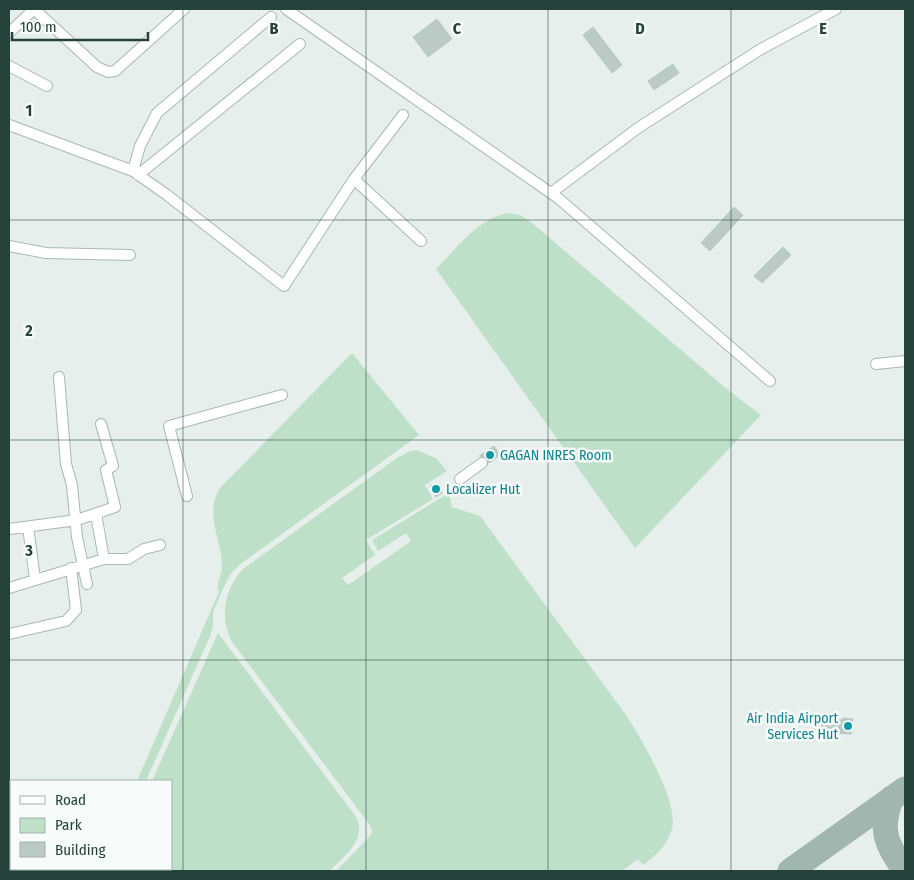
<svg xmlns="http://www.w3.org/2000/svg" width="914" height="880" font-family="'Fira Sans Condensed',sans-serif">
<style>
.green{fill:#bfe0c8}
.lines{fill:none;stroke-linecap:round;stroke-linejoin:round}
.taxiway{stroke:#a2b6b0;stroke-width:25}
.building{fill:#bbcac4;stroke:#b8c9c2}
.minor-casing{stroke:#a8b8b2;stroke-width:12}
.minor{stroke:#fff;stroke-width:10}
.grid{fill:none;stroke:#24423a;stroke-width:1;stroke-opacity:0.55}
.culture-dot{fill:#0f9aa8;stroke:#f7fbf9;stroke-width:2}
.labels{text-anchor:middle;stroke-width:5;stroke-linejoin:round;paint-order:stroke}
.culture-label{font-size:14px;fill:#0d838f;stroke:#f7fbf9;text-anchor:start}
.grid-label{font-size:16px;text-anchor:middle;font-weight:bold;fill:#24423a;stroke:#f7fbf9;stroke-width:5;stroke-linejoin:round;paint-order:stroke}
</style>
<rect width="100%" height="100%" fill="#e6efeb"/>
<path class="green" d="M510,213L522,216L532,223L728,390L761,415L635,548L436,269C458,247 479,217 510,213Z
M352,353L419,435L239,565L230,575L222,591L213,612V626L210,636L146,781H137L219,592L217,588C219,579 223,570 222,561C219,536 206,513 219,489Z
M417,450L437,459L447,471L425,485L433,499L366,540L375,555L342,578L348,585L411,541L406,533L378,551L372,540L449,493L452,507L480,516L626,715C641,738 679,802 672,829C667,845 656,856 643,865L638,859L622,871H336L369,837L372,832L370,825L232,642C219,617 224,590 243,569L397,458L410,451Z
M218,633L357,818C366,841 344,856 330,871H113L114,869H171V781H152Z"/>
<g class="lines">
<path class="taxiway" d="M892,798C878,830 887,845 905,871
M790,871L905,789"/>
</g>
<path class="building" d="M437,19L452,39L428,57L413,37Z
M593,27L622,65L612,73L583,35Z
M673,64L679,73L654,90L648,81Z
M734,207L743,215L710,251L701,243Z
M783,247L791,255L762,283L754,276Z
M494,446L500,455L489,463L485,457L479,456Z
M436,483L442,493L436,497L430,486Z
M843,718L853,719L851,734L821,732L822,719L842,720Z"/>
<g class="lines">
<defs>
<path id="minor" d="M34,9L97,67L108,72L115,71L184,9
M286,9L558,198L770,381
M9,33L34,9
M9,66L47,86
M9,125L133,171L167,195L284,286L354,179L403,115
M133,171L140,146L157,113L271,17
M138,175L300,44
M354,179L421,241
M551,193L638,128L761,49L836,9
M9,246L46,253L130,255
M876,364L905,361
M59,377L66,464L72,485L77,537L87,584
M460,479L482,463
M187,496L169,426L282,395
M96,514L104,559
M28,527L35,579
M9,529L77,520L115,507L106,470L113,466L101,424
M9,588L104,559H128L144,549L160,545
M9,634L66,621L76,610L71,568"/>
</defs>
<use href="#minor" class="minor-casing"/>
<use href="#minor" class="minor"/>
</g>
<path class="grid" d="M183,9V871M366,9V871M548,9V871M731,9V871M9,220H905M9,440H905M9,660H905"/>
<g class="culture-dot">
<circle cx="490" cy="455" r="5"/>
<circle cx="436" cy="489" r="5"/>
<circle cx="848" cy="726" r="5"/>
</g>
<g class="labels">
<g class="culture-label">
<text x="500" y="460">GAGAN INRES Room</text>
<text x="446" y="494">Localizer Hut</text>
<text x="838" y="723" text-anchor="end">Air India Airport<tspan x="838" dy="16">Services Hut</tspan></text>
</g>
</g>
<g class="grid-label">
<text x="274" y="34">B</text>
<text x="457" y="34">C</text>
<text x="640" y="34">D</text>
<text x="823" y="34">E</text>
<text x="29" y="116">1</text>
<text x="29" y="336">2</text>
<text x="29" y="556">3</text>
</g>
<rect width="914" height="880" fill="none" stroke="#24423a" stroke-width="20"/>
<rect x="10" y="780" width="162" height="90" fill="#f7fbf9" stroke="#a3b1ad"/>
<rect x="20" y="796" width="25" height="8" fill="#ffffff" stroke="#a3b1ad"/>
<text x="55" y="805" font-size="15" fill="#24423a">Road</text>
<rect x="20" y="818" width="25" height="15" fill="#bfe0c8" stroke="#a3b1ad"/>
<text x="55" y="830" font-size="15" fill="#24423a">Park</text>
<rect x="20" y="842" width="25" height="15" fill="#bbcac4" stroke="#a3b1ad"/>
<text x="55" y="855" font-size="15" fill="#24423a">Building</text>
<path d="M12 32v8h136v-8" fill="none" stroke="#24423a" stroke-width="2.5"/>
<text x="20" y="32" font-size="15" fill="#24423a" stroke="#f7fbf9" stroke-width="4" paint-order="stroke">100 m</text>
</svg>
